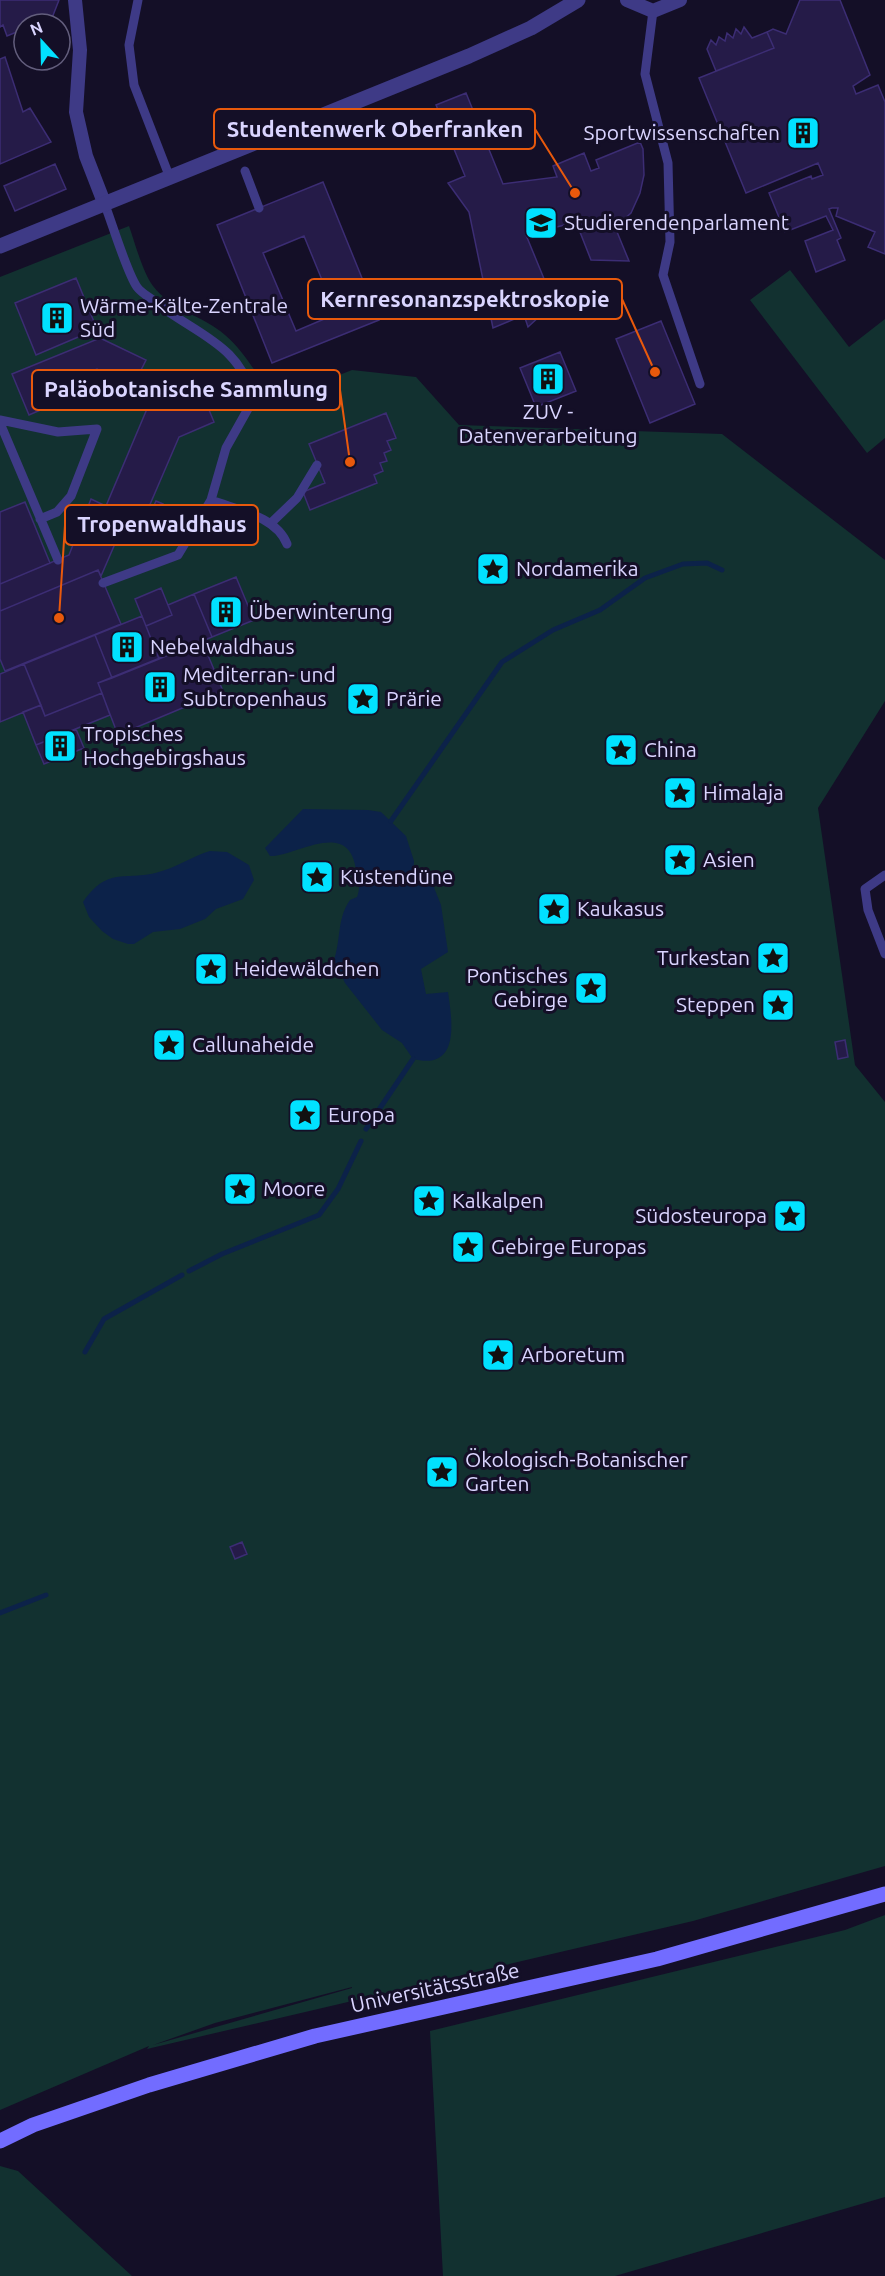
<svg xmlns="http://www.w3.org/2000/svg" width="885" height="2276" font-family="Ubuntu,sans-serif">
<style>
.green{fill:#123130;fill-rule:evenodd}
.water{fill:#0c2249}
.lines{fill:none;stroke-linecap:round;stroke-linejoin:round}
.stream{stroke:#0c2249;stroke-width:5}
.building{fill:#251b48;stroke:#3c2d74;stroke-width:1.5;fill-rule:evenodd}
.service{stroke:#3e3a86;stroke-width:9}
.pedestrian{stroke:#3e3a86;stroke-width:14}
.minor{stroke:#3e3a86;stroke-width:15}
.secondary{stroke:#726cff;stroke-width:15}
.labels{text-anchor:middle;stroke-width:6;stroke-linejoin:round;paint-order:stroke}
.poi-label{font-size:21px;fill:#dad5ff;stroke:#140f27;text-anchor:start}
.street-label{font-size:21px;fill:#dad5ff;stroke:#140f27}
.leader{fill:none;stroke:#e8590c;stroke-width:2}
.callout-dot{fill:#e8590c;stroke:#140f27;stroke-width:2}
.callout{fill:#140f27;stroke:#e8590c;stroke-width:2}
.callout-label{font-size:22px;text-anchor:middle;font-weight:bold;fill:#dad5ff}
</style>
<rect width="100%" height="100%" fill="#140f27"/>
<path class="green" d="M129,226C135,243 143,273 153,286C171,310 204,316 225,335C246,353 259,379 276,400L352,370L416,377L459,425L722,434L885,560V701L818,808L855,1065L885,1102V1866L693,1921L147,2049L149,2046L0,2110V277ZM352,1987V1988L153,2045L215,2023Z
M790,270L849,347L885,319V438L867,453L750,300Z
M885,1915V2197L615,2276H443L430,2031L845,1930Z
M0,2166L18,2171L132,2276H0Z"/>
<path class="water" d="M303,809L368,810L381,812L406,836L414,861L413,876L422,883L433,885L441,905L448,952L421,969L426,994L448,992C452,1020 461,1071 413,1059L402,1043L382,1030L345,983L334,960C341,939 337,918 350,900L357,897C361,886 358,881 356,870C349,817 295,857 270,856L265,848Z
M210,851L227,852L249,865L254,880L243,899L216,909L205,919L180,929L153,932L134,944H128L113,939L102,931L89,917L83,902C110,864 125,883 162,871C179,866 193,856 210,851Z"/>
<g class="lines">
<path class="stream" d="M391,821L502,662L553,630L600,610L645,578L683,564L707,563L722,570
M366,1129L413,1059
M189,1271L222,1254L319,1215L338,1189L361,1141
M85,1352L104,1319L182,1275
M0,1613L46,1595"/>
</g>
<path class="building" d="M0,0H59L52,18L36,24H24V29L7,36L3,25L0,27Z
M800,0H840L870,75L853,86L856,94L878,85L885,102V254L868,247L875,232L836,216L838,208H832L829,209L841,238L837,240L845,260L816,272L805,241L833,230L826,216L785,232L769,193L811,176L812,179L823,175L818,163L746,193L699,78L774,48L767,32L773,29L786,34Z
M744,27L752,38L767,32L774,48L716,71L707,49L711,40L716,45L719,37L725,41L727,33L733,38L736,29L741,34Z
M5,57L23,112L30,108L51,142L0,164V59Z
M466,93L503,184L557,177L553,166L584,153L591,171L599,168L596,160L640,142L643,149L644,175L640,193L631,213L615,227L629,261L591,260L576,222L526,235L554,303L528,327L524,315L493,328L469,212L448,183L465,176L436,105Z
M55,164L66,189L15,211L4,186Z
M323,182L379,320L272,363L217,225ZM304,236L336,314L296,331L263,253Z
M76,278L97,329L36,355L15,303Z
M661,321L695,404L650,423L616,339Z
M100,338L146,360L133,386L97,369L46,390L52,405L29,415L12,374Z
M560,352L576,391L536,407L520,368Z
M163,371L200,388L214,422L179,437L142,523L106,506Z
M386,413L396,438L387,441L391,450L384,453L387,461L380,463L383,471L374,475L377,483L310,510L303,492L325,483L309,444Z
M91,499L127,516L101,576L98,570L0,611V584L69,555Z
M156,501L163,504L152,528L145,525Z
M25,502L50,563L0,584V512Z
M98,570L121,624L5,671L0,659V611Z
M236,577L254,620L212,637L194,594Z
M161,588L172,615L146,626L135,599Z
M194,594L212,637L159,659L146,626L172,615L168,605Z
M142,616L159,659L112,678L95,635Z
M95,635L112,678L98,683L102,693L45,716L24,664Z
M202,641L223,691L118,735L98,683Z
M24,664L41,705L0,722V674Z
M102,693L110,715L36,745L23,712L41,705L45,716Z
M76,729L84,748L44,764L36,745Z
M845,1040L848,1057L838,1059L835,1042Z
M242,1542L247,1554L235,1559L230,1547Z"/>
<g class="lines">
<path class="service" d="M138,0L129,45L134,85L170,178
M653,11L645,74L668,163L670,242L663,275L700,384
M245,171L259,208
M0,420L58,432L97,429L71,496L57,512L40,519
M0,423L58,560
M211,500C237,510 276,516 287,544
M271,523L297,498L317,465
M103,583L178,555L211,500L226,448L253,400C242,346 198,335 159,305C153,299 142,294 137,287C127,273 112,223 105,205
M885,875L865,889L868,910L885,954"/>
<path class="pedestrian" d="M75,0L80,50L76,112L86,156L105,205
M627,0L653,11L680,0"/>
<path class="minor" d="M0,246L469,56L531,28L578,0"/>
<path class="secondary" d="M0,2141L33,2125L149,2085L315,2036L657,1959L885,1894"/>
</g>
<defs>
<symbol id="building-square" viewBox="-11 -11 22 22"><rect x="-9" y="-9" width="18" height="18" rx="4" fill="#01e1ff" stroke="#140f27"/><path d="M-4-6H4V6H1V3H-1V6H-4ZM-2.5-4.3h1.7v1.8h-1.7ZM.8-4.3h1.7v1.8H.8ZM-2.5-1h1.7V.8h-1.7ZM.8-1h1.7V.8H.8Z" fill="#111"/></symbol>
<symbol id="university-square" viewBox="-11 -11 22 22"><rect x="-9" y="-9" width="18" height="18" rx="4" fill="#01e1ff" stroke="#140f27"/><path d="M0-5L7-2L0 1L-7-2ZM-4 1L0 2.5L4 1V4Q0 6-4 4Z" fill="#111"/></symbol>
<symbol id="sight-square" viewBox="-11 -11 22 22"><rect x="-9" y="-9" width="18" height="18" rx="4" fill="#01e1ff" stroke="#140f27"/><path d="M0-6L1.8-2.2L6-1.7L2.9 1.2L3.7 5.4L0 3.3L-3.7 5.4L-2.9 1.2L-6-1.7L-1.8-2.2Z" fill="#111"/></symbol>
</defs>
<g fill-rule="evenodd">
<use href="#building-square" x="784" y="114" width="38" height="38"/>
<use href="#university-square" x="522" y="204" width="38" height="38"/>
<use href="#building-square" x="38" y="299" width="38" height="38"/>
<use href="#building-square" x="529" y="360" width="38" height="38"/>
<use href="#sight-square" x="474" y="550" width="38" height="38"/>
<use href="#building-square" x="207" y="593" width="38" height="38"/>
<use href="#building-square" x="108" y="628" width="38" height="38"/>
<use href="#building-square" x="141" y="668" width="38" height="38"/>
<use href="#sight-square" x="344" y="680" width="38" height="38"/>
<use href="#building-square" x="41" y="727" width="38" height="38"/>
<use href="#sight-square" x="602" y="731" width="38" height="38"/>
<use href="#sight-square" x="661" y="774" width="38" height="38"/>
<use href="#sight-square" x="661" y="841" width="38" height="38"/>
<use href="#sight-square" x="298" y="858" width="38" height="38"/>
<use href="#sight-square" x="535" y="890" width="38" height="38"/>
<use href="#sight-square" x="754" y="939" width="38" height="38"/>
<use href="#sight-square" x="192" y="950" width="38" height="38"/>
<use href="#sight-square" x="572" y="969" width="38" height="38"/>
<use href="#sight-square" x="759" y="986" width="38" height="38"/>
<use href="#sight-square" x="150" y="1026" width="38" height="38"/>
<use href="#sight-square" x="286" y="1096" width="38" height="38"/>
<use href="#sight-square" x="221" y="1170" width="38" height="38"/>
<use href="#sight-square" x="410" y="1182" width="38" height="38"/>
<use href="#sight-square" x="771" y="1197" width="38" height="38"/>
<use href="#sight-square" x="449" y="1228" width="38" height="38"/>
<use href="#sight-square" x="479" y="1336" width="38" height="38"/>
<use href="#sight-square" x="423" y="1453" width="38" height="38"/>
</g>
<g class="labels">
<g class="poi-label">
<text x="780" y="140" text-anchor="end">Sportwissenschaften</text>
<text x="564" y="230">Studierendenparlament</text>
<text x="80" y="313">Wärme-Kälte-Zentrale<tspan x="80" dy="24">Süd</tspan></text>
<text x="548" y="419" text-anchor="middle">ZUV -<tspan x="548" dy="24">Datenverarbeitung</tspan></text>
<text x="516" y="576">Nordamerika</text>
<text x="249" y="619">Überwinterung</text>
<text x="150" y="654">Nebelwaldhaus</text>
<text x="183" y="682">Mediterran- und<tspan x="183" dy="24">Subtropenhaus</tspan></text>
<text x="386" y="706">Prärie</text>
<text x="83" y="741">Tropisches<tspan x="83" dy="24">Hochgebirgshaus</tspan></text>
<text x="644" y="757">China</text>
<text x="703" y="800">Himalaja</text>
<text x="703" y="867">Asien</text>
<text x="340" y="884">Küstendüne</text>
<text x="577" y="916">Kaukasus</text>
<text x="750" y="965" text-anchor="end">Turkestan</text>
<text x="234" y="976">Heidewäldchen</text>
<text x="568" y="983" text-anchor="end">Pontisches<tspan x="568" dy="24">Gebirge</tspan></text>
<text x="755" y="1012" text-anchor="end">Steppen</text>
<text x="192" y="1052">Callunaheide</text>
<text x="328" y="1122">Europa</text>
<text x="263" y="1196">Moore</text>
<text x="452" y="1208">Kalkalpen</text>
<text x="767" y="1223" text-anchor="end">Südosteuropa</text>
<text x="491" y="1254">Gebirge Europas</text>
<text x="521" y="1362">Arboretum</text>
<text x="465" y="1467">Ökologisch-Botanischer<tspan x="465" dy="24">Garten</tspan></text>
</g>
<g class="street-label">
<text transform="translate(435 1988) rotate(-12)" y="7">Universitätsstraße</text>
</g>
</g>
<path class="leader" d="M575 193L535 129M655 372L622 299M350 462L340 390M59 618L65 525"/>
<g class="callout-dot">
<circle cx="575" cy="193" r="6"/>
<circle cx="655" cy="372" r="6"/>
<circle cx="350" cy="462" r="6"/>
<circle cx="59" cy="618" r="6"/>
</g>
<g class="callout">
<rect x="214" y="109" width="321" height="40" rx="6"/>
<rect x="308" y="279" width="314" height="40" rx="6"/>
<rect x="32" y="370" width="308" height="40" rx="6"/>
<rect x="65" y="505" width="193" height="40" rx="6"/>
</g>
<g class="callout-label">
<text x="375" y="137">Studentenwerk Oberfranken</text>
<text x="465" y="307">Kernresonanzspektroskopie</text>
<text x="186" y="397">Paläobotanische Sammlung</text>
<text x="162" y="532">Tropenwaldhaus</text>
</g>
<g transform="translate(42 42) rotate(338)"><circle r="28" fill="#140f27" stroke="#635e7d" stroke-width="1.5"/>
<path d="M0-4.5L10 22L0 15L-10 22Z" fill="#01e1ff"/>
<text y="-9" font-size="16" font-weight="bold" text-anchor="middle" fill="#dad5ff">N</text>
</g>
</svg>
